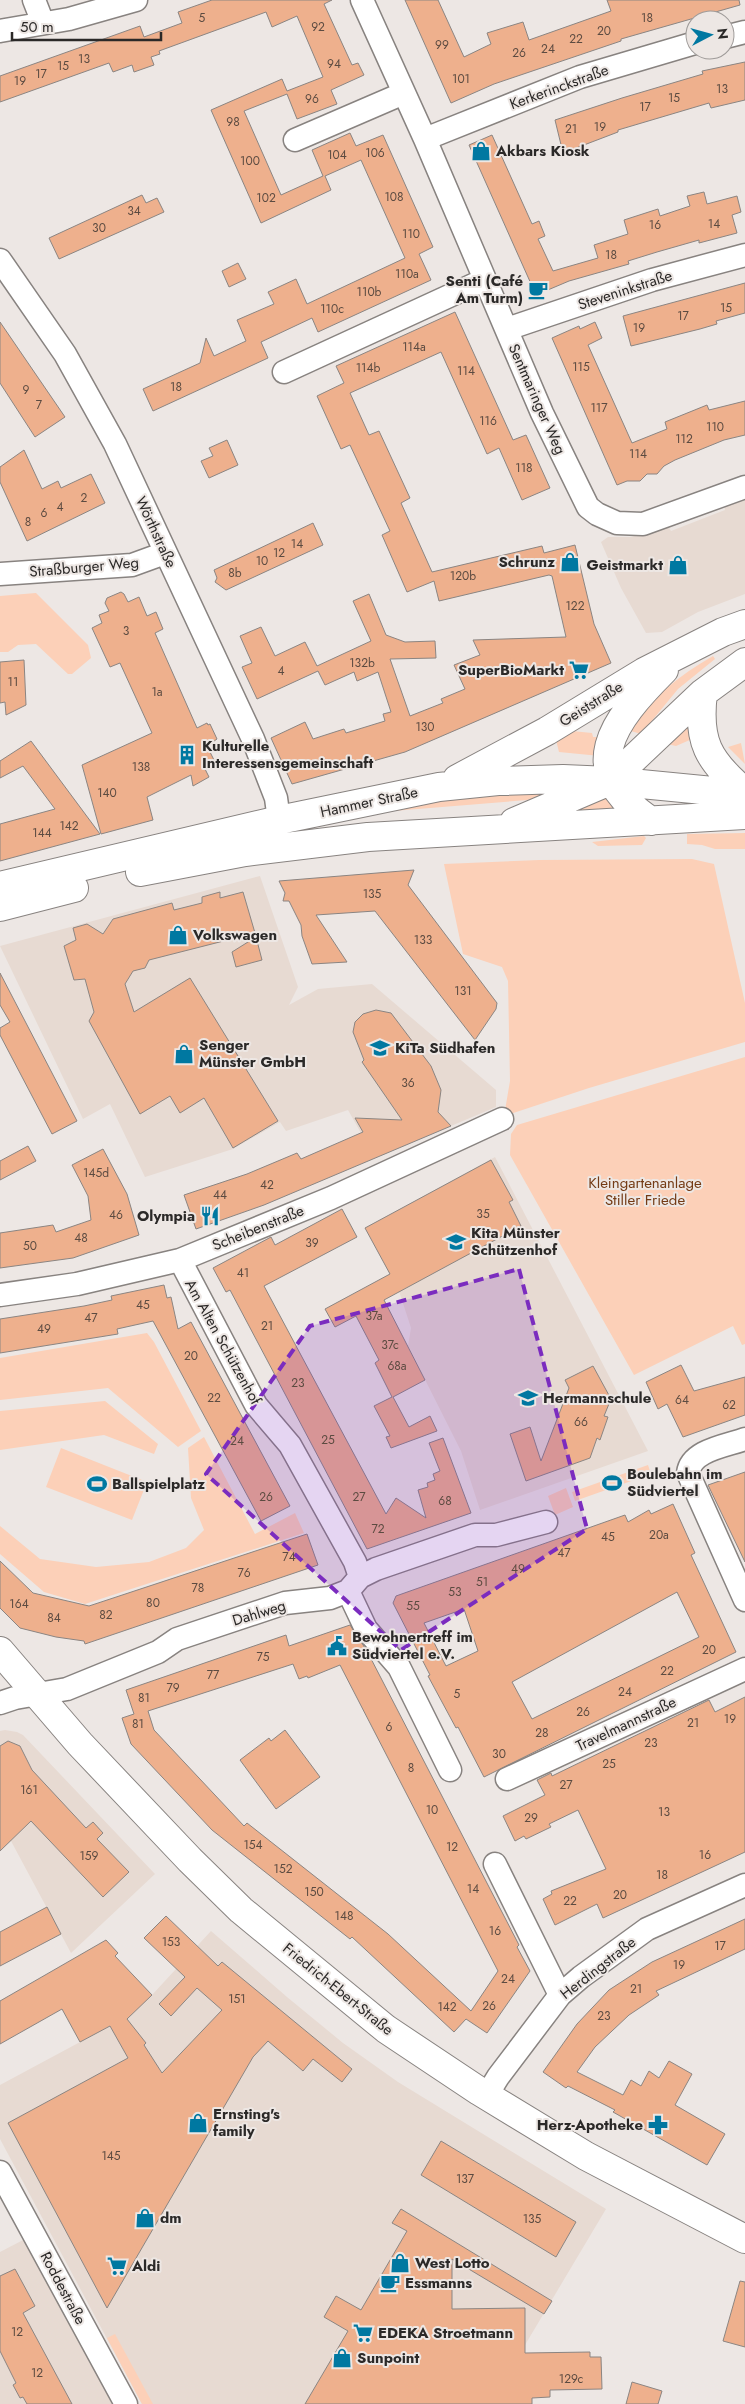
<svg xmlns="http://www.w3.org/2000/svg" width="745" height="2404" font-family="Jost,sans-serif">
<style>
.built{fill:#e7dad2}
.green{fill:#fcd0b8}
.building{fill:#eeb08d;stroke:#8b8582;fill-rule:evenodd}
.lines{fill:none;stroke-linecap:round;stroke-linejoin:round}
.street-casing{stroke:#888380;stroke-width:25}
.secondary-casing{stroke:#888380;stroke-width:30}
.street{stroke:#fff;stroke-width:22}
.secondary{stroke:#fff;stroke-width:28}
.marked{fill:#7b2cbf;fill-opacity:0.2;stroke:#7b2cbf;stroke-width:4;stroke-dasharray:10 6;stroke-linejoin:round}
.labels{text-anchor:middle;stroke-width:4;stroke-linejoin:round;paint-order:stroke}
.number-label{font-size:12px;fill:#5c4b41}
.street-label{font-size:15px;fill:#2b2928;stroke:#ede7e4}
.poi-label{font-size:15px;font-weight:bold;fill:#2b2928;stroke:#ede7e4;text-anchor:start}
.park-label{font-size:15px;fill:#743b15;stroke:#ede7e4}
</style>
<rect width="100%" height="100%" fill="#ede7e4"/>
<path class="built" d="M745,494V594L698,612L662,632L646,633L621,588L601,542L608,537H631L668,526L671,531L725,510L724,502Z
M260,876L298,987L289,1005L318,989L372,984L496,1090V1107L375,1158L348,1110L286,1131L280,1122L233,1149L145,1177L110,1104L83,1119L0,946Z
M495,1157L648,1451L480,1510L461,1451L408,1346L411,1328L399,1291L365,1228Z
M5,1730L17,1732L23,1735L155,1874L71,1953L11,1841L0,1846V1731Z
M211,1931L287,1997L343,2043L398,2082L606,2209L525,2345L526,2404H142L0,2139V2085L108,2027L152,1995Z
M25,2239L112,2404H0V2252Z"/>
<path class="green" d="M36,593L88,645L91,658L72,674H68L36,644L18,645L8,652H0V596Z
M713,656L715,659L678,689L641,734L624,729C651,700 679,675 713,656Z
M689,726L692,739L676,746L667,744L685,727Z
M572,731L592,733L593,737H603L600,756L559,752L556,740Z
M741,743L745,764L728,747Z
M550,790L545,795L527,800L393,811L239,843V840L459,794Z
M606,793L618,808L582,817L579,809Z
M745,833V849H715L702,845L687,844V834Z
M644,836L646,838L642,845L598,846L592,842Z
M692,859L714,864L745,1003V1042L589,1088L504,1116L510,1081L508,981L502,967L463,954L444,864L539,860Z
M745,1057V1344L742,1345L733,1326L634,1375L510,1155L511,1134L517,1125Z
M147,1333L154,1342L201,1431L178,1447L108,1388L0,1400V1358Z
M105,1401L158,1444L154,1454L104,1435L0,1450V1411Z
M204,1437L255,1534L295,1513L304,1533L85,1604L44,1592L0,1554V1526L40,1559L96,1567L149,1562L186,1548L204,1530L191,1498L188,1448Z
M61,1448L147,1482L132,1520L46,1487Z
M648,1465L651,1474L575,1501L572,1492Z
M566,1488L573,1507L555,1515L548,1496Z
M115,2334L153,2404H142L107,2338Z"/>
<path class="building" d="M212,0H332L324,4L352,65L358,63L364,75L331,90L337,104L297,119L287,94L244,111L281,195L323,176L312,150L350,133L356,146L383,135L433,247L419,254L431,280L318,332L312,318L261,342L268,358L153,411L143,389L200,363L206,338L214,356L246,341L237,320L274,304L268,292L296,279L307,304L405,258L361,160L325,176L331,190L261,223L211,110L282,79L287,91L323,77L297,16L272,27L266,12L159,51L160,54L151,57L154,65L134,72L132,65L113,72L109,63L0,102V76L140,26L144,37L182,23L178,12Z
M405,0H438L464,57L491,44L487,33L523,22L529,40L611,11L607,0H739L740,5L621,39V41L494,84L451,103Z
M745,62V100L711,108L709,103L618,130V132L563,153L555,120L622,98L703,74L702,71Z
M492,135L532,224L539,221L545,236L538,239L553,271L598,258L594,245L628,234L624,220L658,209L660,216L690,206L687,196L704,192L707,204L737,196L741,212L732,215L737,233L699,243V240L657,252L628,261L629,264L569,281L536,295L469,145Z
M142,195L146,203L157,198L164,212L59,259L49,238Z
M238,263L246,279L229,287L222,271Z
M745,283V313L716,321L717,324L700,329L631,346L623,316Z
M455,312L513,440L526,435L550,488L522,500L499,448L487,454L441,352L350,393L369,435L379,431L410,498L401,503L432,572L542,546L544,553L575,545L594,624L611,663L405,752L292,784L271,738L305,722L313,739L344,729L346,733L385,721L383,714L391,712L378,672L357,681L354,672L325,685L318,671L257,699L242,667L252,663L240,636L261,627L275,656L305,642L317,666L371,641L353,601L369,594L386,635L405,642L435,641L436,658L390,659L410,716L443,703L441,699L465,689L454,665L480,655L473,640L566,637L552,576L549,575L439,601L434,581L407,592L382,535L390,531L350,445L341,449L317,396L344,383L336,366Z
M0,322L65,417L35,437L0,383Z
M595,322L602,338L588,345L632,443L667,429L665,422L707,405L709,410L745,401V435L724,440L675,460L664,466L657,474H647L640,481H627L617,485L552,338L579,326L580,329Z
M227,440L238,465L209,478L201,461L213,456L209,448Z
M24,450L42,489L58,481L61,488L91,474L105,503L27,541L0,482V467Z
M313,523L323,545L226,590L215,582L217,578L214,570Z
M121,592L124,594L128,602L139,597L147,616L156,612L163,629L155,633L197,728L207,723L208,725L210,724L217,739L207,746L216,764L205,769L209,777L193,786L191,775L147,797L153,820L101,834L82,765L152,733L120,663L110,667L92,628L102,623L99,615L109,611L105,603L107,598Z
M24,660L26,705L6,715L5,702L0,703V662Z
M31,741L100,834L0,861V824L55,809L23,766L0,778V761Z
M414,870L408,885L497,1003L496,1009L475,1040L375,911L316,915L347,962L312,964L302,936L301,925L289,901H283L285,893L279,881Z
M220,892V898L243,892L255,933L149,960L145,968L133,971L125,984L134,1012L190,978L278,1121L233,1148L204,1098L180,1113L170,1096L140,1114L89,1021L94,1012L85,979L74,980L64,946L76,940L73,928L87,924L103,934L113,919L172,903L174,910L202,903V897Z
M256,937L262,960L236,967L232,952Z
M0,973L77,1121L52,1134L0,1035V1028L10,1022L0,1005Z
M376,1010L391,1013L431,1066L441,1090L438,1112L451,1126L264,1205L196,1229L184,1195L247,1174L297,1153L301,1159L363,1132L355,1118L402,1120L362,1062L364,1060L353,1032L355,1022L363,1014Z
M28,1146L36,1161L0,1180V1161Z
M103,1149L127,1194L139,1235L73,1258L0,1268V1233L53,1225L56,1232L91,1220L88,1196L72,1165Z
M491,1160L513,1200L509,1202L521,1226L384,1300L425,1380L393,1397L409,1427L430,1416L437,1431L391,1448L386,1437L390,1436L374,1406L392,1397L375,1363L379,1360L356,1316L335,1327L325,1309L390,1274L365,1228Z
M342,1209L357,1237L264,1286L386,1514L396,1498L426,1518L418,1490L428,1487L427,1483L435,1480L433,1474L440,1471L429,1443L443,1438L471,1513L367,1549L230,1290L226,1292L213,1268L271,1237L275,1245Z
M164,1285L167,1298L171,1297L178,1329L191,1322L290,1506L261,1521L153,1321L117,1329L118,1334L0,1353V1319L84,1306L112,1300L111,1296Z
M681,1365L694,1391L745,1377V1415L683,1437L667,1404L658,1409L646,1382Z
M593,1366L611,1399L604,1416L608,1417L600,1440L597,1438L590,1458L526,1481L510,1434L530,1427L541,1461L569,1388L565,1380Z
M745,1472V1562L708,1485Z
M673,1504L695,1553L691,1555L736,1652L484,1777L458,1727L456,1728L428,1676L430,1675L393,1603L396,1596L625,1515L628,1522L649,1510L651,1514ZM677,1592L699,1637L532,1719L512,1682ZM464,1609L478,1651L446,1666L424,1623Z
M307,1534L318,1565L85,1644L84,1641L56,1637L20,1628L0,1608V1561L33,1593L89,1606Z
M350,1625L367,1651L519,1945L517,1947L530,1971L487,2033L466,2019L454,2032L352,1937L350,1939L212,1830L131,1744L122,1718L134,1714L126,1690L286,1635L289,1646ZM293,1664L299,1679L307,1676L308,1678L340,1665L498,1971L471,2011L388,1934L247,1823L244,1826L154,1730L148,1711Z
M745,1697V1852L603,1918L597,1904L555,1925L543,1899L552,1894L551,1891L606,1869L578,1810L549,1824L551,1827L526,1839L524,1836L515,1841L503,1816L545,1795L537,1780L551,1773L552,1776L709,1700L715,1712Z
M285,1730L320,1777L276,1809L240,1760L269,1738L271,1741Z
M8,1741L20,1746L32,1770L86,1828L93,1822L103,1833L97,1839L129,1872L103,1897L31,1821L0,1851V1746Z
M47,1907L61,1934L0,1966V1932Z
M166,1916L218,1966L222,1962L352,2069L342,2082L313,2059L303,2071L268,2041L253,2057L107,2308L8,2123L128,2058L110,2026L80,2042L62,2009L0,2044V2001L106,1940L118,1953L115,1956L152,1995L127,2019L146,2043L144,2045L162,2073L222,2010L197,1988L171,2016L159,2004L185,1977L144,1938Z
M745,1919V1949L656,1991L659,1995L629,2015L595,2047L577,2072L623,2095L631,2080L641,2086L649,2071L659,2078L669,2061L692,2074L675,2105L725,2134L707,2165L613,2112L615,2110L568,2086L566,2088L543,2072L577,2024L609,1990L652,1962Z
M441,2141L576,2222L556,2257L421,2175Z
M401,2209L552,2301L544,2314L452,2259V2309L525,2308V2353L590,2352V2357H601L602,2389L550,2390V2397L532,2398V2404H305L348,2331L324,2317L336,2296L361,2310L407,2231L392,2223Z
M15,2269L35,2306L23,2313L72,2404H27L23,2397L20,2398L13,2385L16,2383L0,2351V2276Z
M740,2281L745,2282V2347L723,2341Z
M632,2382L662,2391L658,2404H626Z"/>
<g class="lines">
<defs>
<path id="street" d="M34,0L43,23
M362,0L425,139L542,413L588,507L597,514L617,523L643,524L745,487
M0,31L69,19L136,0
M725,37L745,32
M425,139L580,77L695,43
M295,140L404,93
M0,260L65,354L115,444L253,739L276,798L279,820
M507,329L652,280L745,255
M284,372L484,280
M0,574L132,565L165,553
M180,1260L256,1405L290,1445L355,1562L360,1577
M0,1295L77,1284L180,1260L331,1198L502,1119
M745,1439C726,1446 691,1450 688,1473L745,1600
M348,1591L366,1629L399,1667L450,1770
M0,1703L15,1698L67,1689L158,1652L177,1639L285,1603L330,1598L348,1591L360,1577L376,1569L475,1535H496L546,1522
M507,1779L745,1669
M495,1864L560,1995
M487,2095L498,2077L560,1995L581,1977L647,1929L745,1885
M0,2172L126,2404"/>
<path id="secondary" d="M703,693C697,741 708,761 745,792
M457,779L547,731L644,672L723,632L745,624
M651,821C574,770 613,721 664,670
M514,822L610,781L703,693L745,662
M140,872L245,852L368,837L745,815
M0,886L279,820L439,787L498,781L563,779L610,781L745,794
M0,907L74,888
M0,1651L80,1744L190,1860L241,1910L386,2029L479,2091L586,2156L745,2239"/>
</defs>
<use href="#street" class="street-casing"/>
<use href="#secondary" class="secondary-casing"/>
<use href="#street" class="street"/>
<use href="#secondary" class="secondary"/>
</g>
<path class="marked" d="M519,1269L587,1529L401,1650L206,1474L310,1326Z"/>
<defs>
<symbol id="shop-bare" viewBox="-9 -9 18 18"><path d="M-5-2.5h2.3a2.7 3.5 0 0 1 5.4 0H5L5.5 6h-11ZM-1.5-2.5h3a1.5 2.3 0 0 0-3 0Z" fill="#0078a1" stroke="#ede7e4" stroke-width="2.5" paint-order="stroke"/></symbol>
<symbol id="cafe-bare" viewBox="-9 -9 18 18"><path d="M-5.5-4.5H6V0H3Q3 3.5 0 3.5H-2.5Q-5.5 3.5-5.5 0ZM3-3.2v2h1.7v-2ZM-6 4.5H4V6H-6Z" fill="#0078a1" stroke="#ede7e4" stroke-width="2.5" paint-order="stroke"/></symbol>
<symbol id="supermarket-bare" viewBox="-9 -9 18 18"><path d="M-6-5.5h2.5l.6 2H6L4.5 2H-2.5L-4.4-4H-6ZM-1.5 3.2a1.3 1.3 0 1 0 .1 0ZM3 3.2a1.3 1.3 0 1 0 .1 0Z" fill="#0078a1" stroke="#ede7e4" stroke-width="2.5" paint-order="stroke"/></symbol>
<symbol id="building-bare" viewBox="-9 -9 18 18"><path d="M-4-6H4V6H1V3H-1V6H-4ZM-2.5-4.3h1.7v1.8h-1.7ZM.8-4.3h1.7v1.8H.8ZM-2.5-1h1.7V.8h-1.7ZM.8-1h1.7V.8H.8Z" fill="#0078a1" stroke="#ede7e4" stroke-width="2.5" paint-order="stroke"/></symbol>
<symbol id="school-bare" viewBox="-9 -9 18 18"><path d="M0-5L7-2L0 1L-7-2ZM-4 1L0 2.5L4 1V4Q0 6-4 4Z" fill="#0078a1" stroke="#ede7e4" stroke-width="2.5" paint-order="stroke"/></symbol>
<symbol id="restaurant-bare" viewBox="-9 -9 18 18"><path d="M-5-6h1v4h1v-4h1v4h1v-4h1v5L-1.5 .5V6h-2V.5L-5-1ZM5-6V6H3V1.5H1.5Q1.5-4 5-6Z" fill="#0078a1" stroke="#ede7e4" stroke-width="2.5" paint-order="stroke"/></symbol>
<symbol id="stadium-bare" viewBox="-9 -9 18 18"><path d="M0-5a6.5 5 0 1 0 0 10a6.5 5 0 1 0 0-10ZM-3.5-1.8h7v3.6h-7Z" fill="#0078a1" stroke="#ede7e4" stroke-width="2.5" paint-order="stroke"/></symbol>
<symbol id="civic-bare" viewBox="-9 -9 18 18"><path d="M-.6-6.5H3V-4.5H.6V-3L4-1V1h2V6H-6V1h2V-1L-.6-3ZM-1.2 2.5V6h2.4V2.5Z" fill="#0078a1" stroke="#ede7e4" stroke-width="2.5" paint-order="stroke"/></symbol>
<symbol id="pharmacy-bare" viewBox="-9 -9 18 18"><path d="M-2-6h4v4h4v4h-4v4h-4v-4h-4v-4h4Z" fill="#0078a1" stroke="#ede7e4" stroke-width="2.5" paint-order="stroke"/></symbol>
</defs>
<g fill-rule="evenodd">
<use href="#shop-bare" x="467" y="137" width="28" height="28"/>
<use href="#cafe-bare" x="524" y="276" width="28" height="28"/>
<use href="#shop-bare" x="556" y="548" width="28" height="28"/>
<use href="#shop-bare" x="664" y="551" width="28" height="28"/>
<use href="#supermarket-bare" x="565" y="656" width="28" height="28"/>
<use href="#building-bare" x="173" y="741" width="28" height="28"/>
<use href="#shop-bare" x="164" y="921" width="28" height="28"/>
<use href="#school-bare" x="366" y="1034" width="28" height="28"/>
<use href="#shop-bare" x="170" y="1040" width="28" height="28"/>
<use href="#restaurant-bare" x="196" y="1202" width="28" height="28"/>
<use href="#school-bare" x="442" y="1228" width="28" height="28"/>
<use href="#school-bare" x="514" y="1384" width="28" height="28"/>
<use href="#stadium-bare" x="598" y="1469" width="28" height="28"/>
<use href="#stadium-bare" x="83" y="1470" width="28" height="28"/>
<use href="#civic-bare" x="323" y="1632" width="28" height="28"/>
<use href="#shop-bare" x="184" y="2109" width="28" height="28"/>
<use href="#pharmacy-bare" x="644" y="2111" width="28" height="28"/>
<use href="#shop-bare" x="131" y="2204" width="28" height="28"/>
<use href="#shop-bare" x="386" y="2249" width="28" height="28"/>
<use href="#supermarket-bare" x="103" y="2252" width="28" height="28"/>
<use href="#cafe-bare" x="376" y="2269" width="28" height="28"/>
<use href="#supermarket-bare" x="349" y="2319" width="28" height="28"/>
<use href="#shop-bare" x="328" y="2344" width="28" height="28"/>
</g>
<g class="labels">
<g class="number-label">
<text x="202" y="22">5</text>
<text x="647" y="22">18</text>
<text x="318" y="31">92</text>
<text x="604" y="35">20</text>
<text x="576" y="43">22</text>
<text x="442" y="49">99</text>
<text x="548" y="53">24</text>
<text x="519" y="57">26</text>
<text x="84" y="63">13</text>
<text x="334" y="68">94</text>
<text x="63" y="70">15</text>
<text x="41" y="78">17</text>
<text x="461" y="83">101</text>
<text x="20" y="85">19</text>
<text x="722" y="93">13</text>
<text x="674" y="102">15</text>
<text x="312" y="103">96</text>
<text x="645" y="111">17</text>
<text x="233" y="126">98</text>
<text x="600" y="131">19</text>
<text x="571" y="133">21</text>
<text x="375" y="157">106</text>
<text x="337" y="159">104</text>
<text x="250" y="165">100</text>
<text x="394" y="201">108</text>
<text x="266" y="202">102</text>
<text x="134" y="215">34</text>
<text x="714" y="228">14</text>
<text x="655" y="229">16</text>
<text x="99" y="232">30</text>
<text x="411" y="238">110</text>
<text x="611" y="259">18</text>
<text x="407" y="278">110a</text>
<text x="369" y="296">110b</text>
<text x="726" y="312">15</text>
<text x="332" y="313">110c</text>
<text x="683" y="320">17</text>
<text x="639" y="332">19</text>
<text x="414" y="351">114a</text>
<text x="581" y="371">115</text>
<text x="368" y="372">114b</text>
<text x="466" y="375">114</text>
<text x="176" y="391">18</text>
<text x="26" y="394">9</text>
<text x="39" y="409">7</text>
<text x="599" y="412">117</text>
<text x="488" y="425">116</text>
<text x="715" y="431">110</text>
<text x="684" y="443">112</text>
<text x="638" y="458">114</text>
<text x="524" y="472">118</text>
<text x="84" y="502">2</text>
<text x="60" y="511">4</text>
<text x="44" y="517">6</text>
<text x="28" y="526">8</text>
<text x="297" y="548">14</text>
<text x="279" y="557">12</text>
<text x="262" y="565">10</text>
<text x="235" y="577">8b</text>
<text x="463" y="580">120b</text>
<text x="575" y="610">122</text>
<text x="126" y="635">3</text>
<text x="362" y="667">132b</text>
<text x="281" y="675">4</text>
<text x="13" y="686">11</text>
<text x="157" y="696">1a</text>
<text x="425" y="731">130</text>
<text x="141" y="771">138</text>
<text x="107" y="797">140</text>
<text x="69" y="830">142</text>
<text x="42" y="837">144</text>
<text x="372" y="898">135</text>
<text x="423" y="944">133</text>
<text x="463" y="995">131</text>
<text x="408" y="1087">36</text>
<text x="96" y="1177">145d</text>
<text x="267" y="1189">42</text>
<text x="220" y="1199">44</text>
<text x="483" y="1218">35</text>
<text x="116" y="1219">46</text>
<text x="81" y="1242">48</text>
<text x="312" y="1247">39</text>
<text x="30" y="1250">50</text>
<text x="243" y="1277">41</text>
<text x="143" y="1309">45</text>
<text x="374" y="1320">37a</text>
<text x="91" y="1322">47</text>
<text x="267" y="1330">21</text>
<text x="44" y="1333">49</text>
<text x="390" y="1349">37c</text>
<text x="191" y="1360">20</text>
<text x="397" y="1370">68a</text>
<text x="298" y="1387">23</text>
<text x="214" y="1402">22</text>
<text x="682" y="1404">64</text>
<text x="729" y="1409">62</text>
<text x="581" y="1426">66</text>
<text x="328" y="1444">25</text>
<text x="237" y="1445">24</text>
<text x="266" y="1501">26</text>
<text x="359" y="1501">27</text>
<text x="445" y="1505">68</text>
<text x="378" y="1533">72</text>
<text x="659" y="1539">20a</text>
<text x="608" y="1541">45</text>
<text x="564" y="1557">47</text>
<text x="289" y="1561">74</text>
<text x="518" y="1573">49</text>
<text x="244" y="1577">76</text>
<text x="482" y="1586">51</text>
<text x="198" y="1592">78</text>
<text x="455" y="1596">53</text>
<text x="153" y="1607">80</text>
<text x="19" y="1608">164</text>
<text x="413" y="1610">55</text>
<text x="106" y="1619">82</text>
<text x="54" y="1622">84</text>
<text x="709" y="1654">20</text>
<text x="263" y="1661">75</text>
<text x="667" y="1675">22</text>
<text x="213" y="1679">77</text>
<text x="173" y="1692">79</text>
<text x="625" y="1696">24</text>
<text x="457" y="1698">5</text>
<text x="144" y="1702">81</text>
<text x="583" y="1716">26</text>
<text x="730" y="1723">19</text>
<text x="693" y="1727">21</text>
<text x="138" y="1728">81</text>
<text x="389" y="1731">6</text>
<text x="542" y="1737">28</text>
<text x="651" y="1747">23</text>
<text x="499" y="1758">30</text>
<text x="609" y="1768">25</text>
<text x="411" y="1772">8</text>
<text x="566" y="1789">27</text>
<text x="29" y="1794">161</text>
<text x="432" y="1814">10</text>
<text x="664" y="1816">13</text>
<text x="531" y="1822">29</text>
<text x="253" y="1849">154</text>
<text x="452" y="1851">12</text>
<text x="705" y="1859">16</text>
<text x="89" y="1860">159</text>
<text x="283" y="1873">152</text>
<text x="662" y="1879">18</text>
<text x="473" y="1893">14</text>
<text x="314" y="1896">150</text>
<text x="620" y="1899">20</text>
<text x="570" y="1905">22</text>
<text x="344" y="1920">148</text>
<text x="495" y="1935">16</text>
<text x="171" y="1946">153</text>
<text x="720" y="1950">17</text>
<text x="679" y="1969">19</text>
<text x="508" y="1983">24</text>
<text x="636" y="1993">21</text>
<text x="237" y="2003">151</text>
<text x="489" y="2010">26</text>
<text x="447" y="2011">142</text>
<text x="604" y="2020">23</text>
<text x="111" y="2160">145</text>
<text x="465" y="2183">137</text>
<text x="532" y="2223">135</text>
<text x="17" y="2336">12</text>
<text x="37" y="2377">12</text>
<text x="571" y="2383">129c</text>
</g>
<g class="street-label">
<text transform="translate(559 87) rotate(-20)" y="5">Kerkerinckstraße</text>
<text transform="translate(625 290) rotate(-18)" y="5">Steveninkstraße</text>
<text transform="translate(537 399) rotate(66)" y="5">Sentmaringer Weg</text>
<text transform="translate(156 532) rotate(65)" y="5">Wörthstraße</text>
<text transform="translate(84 567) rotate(-5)" y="5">Straßburger Weg</text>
<text transform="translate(591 704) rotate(-32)" y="5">Geiststraße</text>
<text transform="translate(369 802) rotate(-12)" y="5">Hammer Straße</text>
<text transform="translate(258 1228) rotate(-22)" y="5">Scheibenstraße</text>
<text transform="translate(223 1342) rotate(61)" y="5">Am Alten Schützenhof</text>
<text transform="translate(259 1613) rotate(-17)" y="5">Dahlweg</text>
<text transform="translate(626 1724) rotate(-25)" y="5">Travelmannstraße</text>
<text transform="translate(598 1968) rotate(-38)" y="5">Herdingstraße</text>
<text transform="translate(338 1989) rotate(39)" y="5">Friedrich-Ebert-Straße</text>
<text transform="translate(63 2288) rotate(62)" y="5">Roddestraße</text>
</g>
<g class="poi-label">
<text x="496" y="156">Akbars Kiosk</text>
<text x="523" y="286" text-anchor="end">Senti (Café<tspan x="523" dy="17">Am Turm)</tspan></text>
<text x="555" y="567" text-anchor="end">Schrunz</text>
<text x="663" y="570" text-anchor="end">Geistmarkt</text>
<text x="564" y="675" text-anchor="end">SuperBioMarkt</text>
<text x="202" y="751">Kulturelle<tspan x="202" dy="17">Interessensgemeinschaft</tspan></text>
<text x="193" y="940">Volkswagen</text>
<text x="199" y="1050">Senger<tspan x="199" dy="17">Münster GmbH</tspan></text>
<text x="395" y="1053">KiTa Südhafen</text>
<text x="195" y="1221" text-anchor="end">Olympia</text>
<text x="471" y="1238">Kita Münster<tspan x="471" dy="17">Schützenhof</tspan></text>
<text x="543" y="1403">Hermannschule</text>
<text x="627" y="1479">Boulebahn im<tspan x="627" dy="17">Südviertel</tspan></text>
<text x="112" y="1489">Ballspielplatz</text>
<text x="352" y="1642">Bewohnertreff im<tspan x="352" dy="17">Südviertel e.V.</tspan></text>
<text x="213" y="2119">Ernsting's<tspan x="213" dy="17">family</tspan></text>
<text x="643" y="2130" text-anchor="end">Herz-Apotheke</text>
<text x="160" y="2223">dm</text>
<text x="415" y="2268">West Lotto</text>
<text x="132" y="2271">Aldi</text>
<text x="405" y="2288">Essmanns</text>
<text x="378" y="2338">EDEKA Stroetmann</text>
<text x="357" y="2363">Sunpoint</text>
</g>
<g class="park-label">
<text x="645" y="1188">Kleingartenanlage<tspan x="645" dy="17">Stiller Friede</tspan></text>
</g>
</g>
<g transform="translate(710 35) rotate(84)"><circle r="24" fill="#ede7e4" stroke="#9f9b99"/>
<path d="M0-4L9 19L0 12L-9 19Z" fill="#0078a1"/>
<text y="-8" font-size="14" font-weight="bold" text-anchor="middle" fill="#2b2928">N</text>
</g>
<path d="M12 32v8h149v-8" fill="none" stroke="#2b2928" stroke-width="2.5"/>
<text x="20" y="32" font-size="15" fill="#2b2928" stroke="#ede7e4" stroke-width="4" paint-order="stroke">50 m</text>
</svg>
